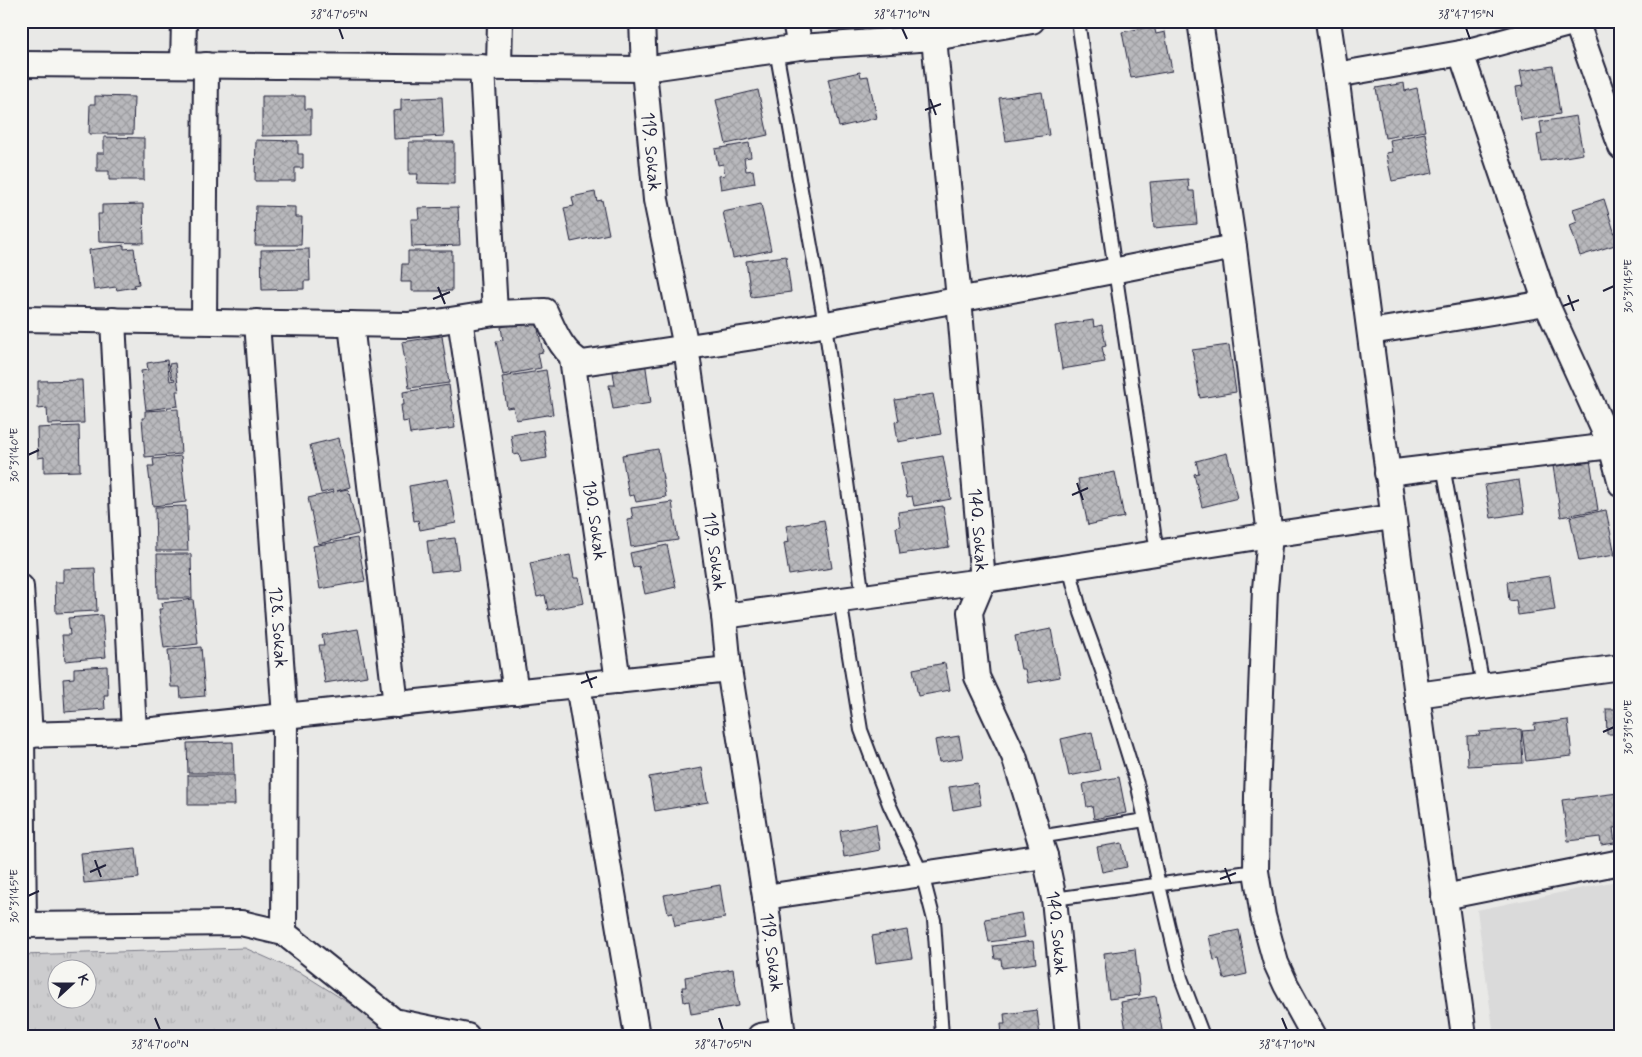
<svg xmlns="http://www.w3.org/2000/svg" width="1642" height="1057" font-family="Mynerve,sans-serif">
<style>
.built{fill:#dadada}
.park{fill:url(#park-tufts);stroke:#777784;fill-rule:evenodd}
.building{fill:url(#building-cross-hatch);stroke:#22223b}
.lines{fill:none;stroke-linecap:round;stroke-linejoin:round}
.service-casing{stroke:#22223b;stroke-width:16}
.minor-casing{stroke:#22223b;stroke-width:28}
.service{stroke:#f6f6f2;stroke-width:12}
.minor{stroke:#f6f6f2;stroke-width:24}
.ticks{fill:none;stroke:#22223b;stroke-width:2}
.labels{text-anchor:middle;stroke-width:4.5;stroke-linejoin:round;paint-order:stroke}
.street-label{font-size:18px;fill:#22223b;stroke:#f6f6f2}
.neatline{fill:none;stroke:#22223b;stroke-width:2}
.ticks-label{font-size:12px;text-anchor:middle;fill:#22223b}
</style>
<defs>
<pattern id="park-tufts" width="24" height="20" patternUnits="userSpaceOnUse" patternTransform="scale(1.25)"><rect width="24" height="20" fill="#ccccce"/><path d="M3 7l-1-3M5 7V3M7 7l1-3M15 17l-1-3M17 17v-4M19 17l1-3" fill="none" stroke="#afafb2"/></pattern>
<pattern id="building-cross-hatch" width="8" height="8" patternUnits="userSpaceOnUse" patternTransform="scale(1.25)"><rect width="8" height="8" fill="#b8b8bc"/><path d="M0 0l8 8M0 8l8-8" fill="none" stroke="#9e9ea2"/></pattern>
</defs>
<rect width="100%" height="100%" fill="#e9e9e7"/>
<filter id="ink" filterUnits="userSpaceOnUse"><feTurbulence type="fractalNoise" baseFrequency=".02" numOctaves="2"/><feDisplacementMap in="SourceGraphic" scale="10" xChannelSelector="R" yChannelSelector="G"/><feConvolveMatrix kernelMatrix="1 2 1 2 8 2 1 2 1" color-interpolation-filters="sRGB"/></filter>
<g filter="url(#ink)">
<path class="built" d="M1621,880V1036H1494L1477,910Z"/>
<path class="park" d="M245,948L303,974L393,1031L418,1036H21V955ZM58,970H88V1000H58Z"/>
<path class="building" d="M583,21H605L583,24Z
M1154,26L1156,34L1165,32L1172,71L1131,78L1122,32Z
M1553,66L1560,114L1521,120L1516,87L1523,86L1520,71Z
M860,72L861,77L868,76L877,118L839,127L828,79Z
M1404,83L1405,91L1417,88L1425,131L1385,138L1376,88Z
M758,90L768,135L726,144L716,100Z
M1042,92L1049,135L1006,141L999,98Z
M95,96L134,97L133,134H89L90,104H95Z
M262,96H305V109H311V135L262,136Z
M442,97L444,136L394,139L393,111L401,110V99Z
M1576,116L1583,154L1541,161L1537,135L1542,134L1540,122Z
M1425,133L1433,173L1392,181L1386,153L1392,152L1390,140Z
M104,137L144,138V180H109V171H97V153H104Z
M256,140L298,141V154H303V168H295V181H255Z
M409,142H454V184L417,183L418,174H409Z
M749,143L751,157L744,158L746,171L753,170L755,183L721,189L719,176L725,175L723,164L718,165L715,149Z
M1188,179L1189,191H1194L1197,224L1154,228L1150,182Z
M595,192L597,201L602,200L609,234L571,242L564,208L574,206L572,197Z
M1604,199L1618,244L1580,256L1570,225L1577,222L1573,209Z
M143,204L144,243L99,242L98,214H102V205Z
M761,204L771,250L733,258L723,212Z
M256,206L295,207V217H302L301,245H255Z
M458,207L460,245L412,247L411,219H419L418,208Z
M124,245V249L134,248L139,284L134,285L135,287L117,290L116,287L94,290L89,250Z
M309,249L310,281H304V289L262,290L261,250Z
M408,251H452V291H412V282H401L402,264H408Z
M786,256L791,292L751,297L746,261Z
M536,320L543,352L538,353L541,368L503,375L496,341L503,340L501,327Z
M1093,320L1094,327L1102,325L1106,346L1102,347L1105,362L1062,369L1055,326Z
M442,336L449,383L409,388L402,342Z
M1621,338V363L1613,341Z
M1229,345L1236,392L1200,398L1192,350Z
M644,354L651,403L613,409L609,385H615L611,359Z
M167,360L170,381L175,380L174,378L172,379L169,364L175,363L179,391H176L178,406L146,410L141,371L148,370L147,363Z
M546,370L553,414L516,420L513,407L507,408L502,377Z
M82,380L84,423L48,424L47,408L38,409V381Z
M449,385L455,428L410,434L408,421L403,422L401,405H404L403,392Z
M933,394L941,434L898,442L895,422L899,421L895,400Z
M178,409L181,454L145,457L142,418H145V411Z
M79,426L80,471L44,472V457L38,458L37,428Z
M543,430L547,458L521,462L519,454L514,455L511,435Z
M339,438L350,487L337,491L348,489L359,534L318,544L308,498L334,492L333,490L321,493L310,445Z
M658,449L666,497L636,502L634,495L629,496L622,455Z
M1227,453L1238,498L1202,507L1194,474L1199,473L1196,461Z
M181,456L186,502L153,506L148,466H154L153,459Z
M943,456L951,499L914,506L912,496L907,497L901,463Z
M1590,460L1598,510L1561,517L1553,466Z
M1115,472L1124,517L1088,525L1078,479Z
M448,479L456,523L420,530L418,520L414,521L409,486Z
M1519,480L1524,513L1491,518L1485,485Z
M672,502L678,540L631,547L627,520L633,519L631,508Z
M186,506L188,551H156L155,507Z
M943,506L949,547L900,554L896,527L900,526L898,512Z
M1606,510L1615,555L1579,561L1570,517Z
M824,520L832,568L789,575L784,543L789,542L786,526Z
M357,538L365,581L320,589L313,546Z
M455,538L459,569L431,572L427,541Z
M667,545L676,587L645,594L639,566L633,568L630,553Z
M157,554H191L192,598H158Z
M570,555L574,578H579L584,603L548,610L545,595L537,597L530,563Z
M95,568L97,611L56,613L55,582H63V569Z
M1550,576L1555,610L1518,615L1516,600L1509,601L1507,582Z
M193,599L198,644L164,648L159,609H163L162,603Z
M102,615L106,657L65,661L62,635H70L68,618Z
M358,629L367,676L325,683L319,645H324L322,635Z
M1051,629L1060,677L1028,683L1025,669H1021L1015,636Z
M201,647L205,696L181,698L180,687H171L168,650Z
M945,663L950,690L918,696L913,669Z
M107,666L108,695H104L105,709L65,712L63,679L74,678V668Z
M1606,709H1621V734H1607Z
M1568,720L1572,756L1526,761L1522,731L1535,730L1534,724Z
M1521,729L1523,763L1468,766L1467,736L1480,735L1479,732Z
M1092,732L1100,770L1069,776L1061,739Z
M959,736L963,758L939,762L935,740Z
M233,742L234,773H188L187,743Z
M702,768L708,802L655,811L649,777Z
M188,775H234L235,805H188Z
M1119,777L1126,813L1094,819L1092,806L1087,807L1083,784Z
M977,783L981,805L953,810L949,787Z
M1618,793L1621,827L1613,828L1615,843L1601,845L1600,837L1568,841L1562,800Z
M876,824L880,850L844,857L840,831Z
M1122,843L1127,867L1102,872L1097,847Z
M136,848L139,878L84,883L81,853Z
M720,885L725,918L675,926L672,912L668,913L664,895Z
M1021,913L1025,937L989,942L985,919Z
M907,930L912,958L876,963L872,936Z
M1239,930L1247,974L1224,979L1219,959L1214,960L1209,936Z
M1033,941L1036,963L1002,968L1001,959H995L993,946Z
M1135,949L1140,995L1109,999L1104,953Z
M733,969L739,1006L691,1014L689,1001L684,1002L682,987H686L685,977Z
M1156,996L1163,1036H1127L1121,1002Z
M1037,1010L1040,1036H1002L1001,1024H1005L1004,1014Z"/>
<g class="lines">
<defs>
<path id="service" d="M1078,21L1157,553
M776,50L825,324L863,597
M1443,466L1483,686
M1069,567L1081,613L1102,671L1138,787L1159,885L1181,978L1203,1036
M840,600L861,730L889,804L922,874L934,920L942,1036
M1039,837L1145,820
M1054,899L1256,871"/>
<g id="minor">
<path id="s1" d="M642,21L644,69L656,200L686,347L724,616L729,669L765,897L783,1036"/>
<path d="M795,21L800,47"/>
<path d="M1200,21L1234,247L1270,535L1265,589L1257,796L1256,871L1263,916L1276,963L1286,985L1314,1036"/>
<path d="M1328,21L1336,75L1411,651L1464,1036"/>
<path d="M1576,21L1621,147"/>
<path id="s2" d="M934,38L959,299L983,581L970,612L977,677L1014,756L1045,856L1054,899L1068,1036"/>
<path d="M1461,53L1546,303L1611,446L1621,484"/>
<path d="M21,64L644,69L800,47L934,38L1032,21"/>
<path d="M183,65L184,21"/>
<path d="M482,67L495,313"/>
<path d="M499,67L500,21"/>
<path d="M1336,75L1461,53L1576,22"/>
<path d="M21,319L409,325L437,322L495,313L545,311C554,330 562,353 582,363L761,336L1072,279L1234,247"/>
<path d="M460,319L516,692"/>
<path d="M113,320L134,732"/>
<path d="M204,321L206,65"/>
<path id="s3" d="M257,322L285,717L284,933"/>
<path d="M351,324L396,705"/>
<path d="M1370,332L1546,303"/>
<path id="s4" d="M572,358L618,681"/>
<path d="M1387,473L1611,446"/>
<path d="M21,587L30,736"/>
<path d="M724,616L967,583L1270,535L1393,517"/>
<path d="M578,685L637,1036"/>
<path d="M1417,695L1621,667"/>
<path d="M21,735L134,732L729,669"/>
<path d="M22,735L24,925"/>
<path d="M765,897L1045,856"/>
<path d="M1444,897L1621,862"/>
<path d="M21,925L241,923L284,933L394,1021L467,1036"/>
<path d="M760,1036L783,1032"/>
</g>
</defs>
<use href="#service" class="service-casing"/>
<use href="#minor" class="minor-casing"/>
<use href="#service" class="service"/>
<use href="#minor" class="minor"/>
</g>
</g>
<path class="ticks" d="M339,28L343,39M902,28L907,39M1466,28L1470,39M930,99L936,115M925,110L941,104M438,287L445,304M1603,291L1614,286M1568,295L1574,311M433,299L450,292M1563,306L1579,300M28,455L39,450M1077,483L1083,500M1072,495L1088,488M586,672L592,688M581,683L597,677M1603,732L1614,727M95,860L101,877M1225,868L1231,884M90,872L106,865M1220,879L1236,873M28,896L39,891M155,1018L160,1030M719,1018L723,1030M1282,1018L1287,1030"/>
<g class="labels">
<g class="street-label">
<text dy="6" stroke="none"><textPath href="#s1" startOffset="131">119. Sokak</textPath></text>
<text dy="6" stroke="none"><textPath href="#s4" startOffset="164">130. Sokak</textPath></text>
<text dy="6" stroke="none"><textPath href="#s2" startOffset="494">140. Sokak</textPath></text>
<text dy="6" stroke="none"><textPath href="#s1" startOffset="536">119. Sokak</textPath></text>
<text dy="6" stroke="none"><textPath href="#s3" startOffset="306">128. Sokak</textPath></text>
<text dy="6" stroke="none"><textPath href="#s2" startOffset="914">140. Sokak</textPath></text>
<text dy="6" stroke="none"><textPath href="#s1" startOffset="941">119. Sokak</textPath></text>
</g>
</g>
<rect width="1642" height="1057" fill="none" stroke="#f6f6f2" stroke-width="55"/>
<g transform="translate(72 984) rotate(69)"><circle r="24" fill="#f6f6f2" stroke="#a1a1a9"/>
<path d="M0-4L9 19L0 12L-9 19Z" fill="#22223b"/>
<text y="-8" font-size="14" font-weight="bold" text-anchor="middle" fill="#22223b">K</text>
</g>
<rect x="28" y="28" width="1586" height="1002" class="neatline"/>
<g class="ticks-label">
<text x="339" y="18">38°47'05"N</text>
<text x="902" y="18">38°47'10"N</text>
<text x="1466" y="18">38°47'15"N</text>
<text transform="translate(1628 286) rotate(-90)" y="4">30°31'45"E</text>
<text transform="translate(14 455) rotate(-90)" y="4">30°31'40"E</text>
<text transform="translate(1628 727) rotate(-90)" y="4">30°31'50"E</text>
<text transform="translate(14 896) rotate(-90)" y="4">30°31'45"E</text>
<text x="160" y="1048">38°47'00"N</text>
<text x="723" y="1048">38°47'05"N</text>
<text x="1287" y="1048">38°47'10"N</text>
</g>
</svg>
